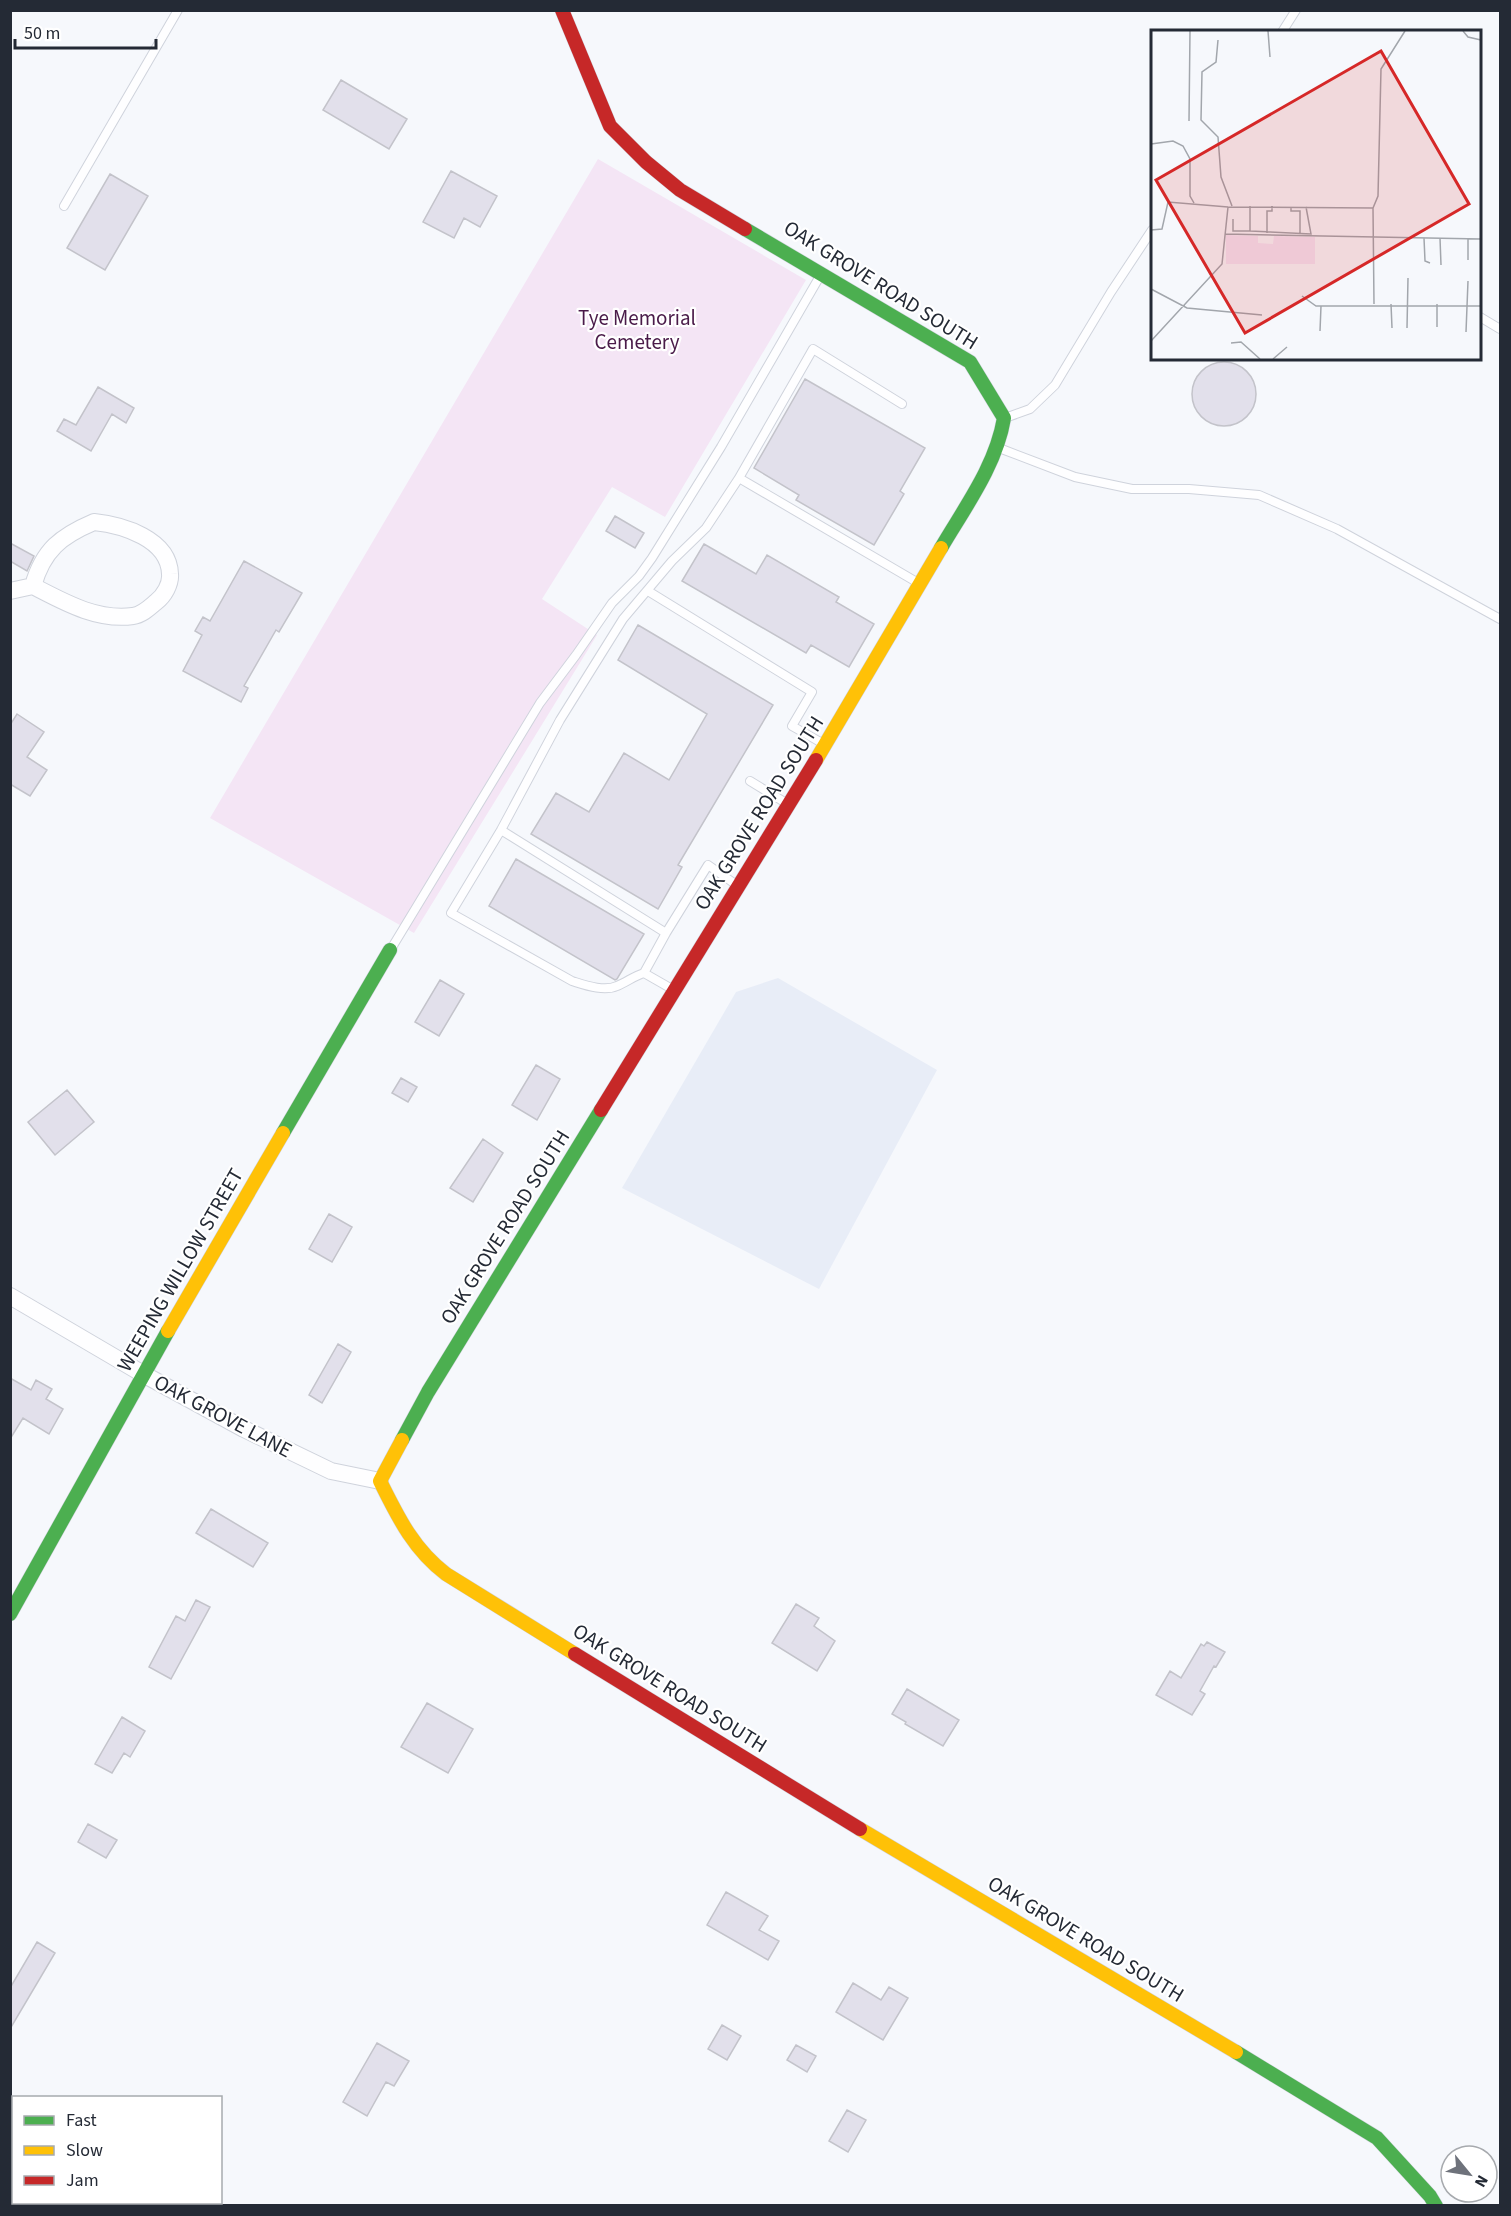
<svg xmlns="http://www.w3.org/2000/svg" width="1511" height="2216" font-family="'Source Sans 3',sans-serif">
<style>
.built{fill:#e8edf7}
.green{fill:#f4e5f5}
.building{fill:#e2e0eb;stroke:#c3c3ca;stroke-width:1.5}
.lines{fill:none;stroke-linecap:round;stroke-linejoin:round}
.lane-casing{stroke:#cfd3dc;stroke-width:10}
.street-casing{stroke:#cfd3dc;stroke-width:18}
.fast-casing{stroke:#cfd3dc;stroke-width:15}
.slow-casing{stroke:#cfd3dc;stroke-width:15}
.jam-casing{stroke:#cfd3dc;stroke-width:15}
.lane{stroke:#fefeff;stroke-width:8}
.street{stroke:#fefeff;stroke-width:16}
.fast{stroke:#4caf50;stroke-width:14}
.slow{stroke:#ffc107;stroke-width:14}
.jam{stroke:#c62828;stroke-width:14}
.labels{text-anchor:middle;stroke-width:4.5;stroke-linejoin:round;paint-order:stroke}
.street-label{font-size:21px;fill:#242a35;stroke:#fff}
.park-label{font-size:21px;fill:#4a1b49;stroke:#fff}
.inset-road{fill:none;stroke:#a2a6ac;stroke-width:1.5}
.view{fill:#d62828;fill-opacity:0.15;stroke:#d62828;stroke-width:3}
.inset-edge{fill:none;stroke:#242a35;stroke-width:3}
</style>
<rect width="100%" height="100%" fill="#f6f8fc"/>
<path class="built" d="M778,978L937,1070L819,1289L622,1188L736,992Z"/>
<path class="green" d="M598,159L806,280L665,517L612,487L542,599L597,635L414,933L210,818Z"/>
<path class="building" d="M341,80L407,119L389,149L323,110Z
M451,171L497,196L480,227L464,218L454,238L423,222Z
M110,174L148,196L105,270L67,248Z
M1192 394a32 32 0 1 1 64 0a32 32 0 1 1-64 0Z
M805,379L925,448L900,491L904,494L874,545L796,500L799,495L754,468Z
M98,387L134,408L126,423L112,414L91,451L57,431L64,419L76,425Z
M615,516L644,533L635,548L606,531Z
M10,543L34,556L27,571L10,561Z
M704,544L756,574L767,555L839,597L836,602L874,624L849,667L811,645L806,653L682,581Z
M244,561L302,593L279,632L276,630L244,686L248,688L241,702L183,671L202,635L195,631L203,617L210,621Z
M638,625L773,705L678,865L682,867L658,909L531,834L556,793L589,812L624,753L669,780L707,714L618,660Z
M17,714L44,732L27,757L47,770L30,796L10,784V725Z
M516,859L644,934L617,979L615,980L489,906Z
M440,980L464,994L439,1036L415,1022Z
M536,1065L560,1079L537,1120L512,1105Z
M401,1078L417,1087L408,1102L392,1093Z
M67,1090L94,1122L55,1155L28,1122Z
M483,1139L503,1153L473,1202L450,1188Z
M329,1214L352,1227L332,1262L309,1249Z
M338,1344L351,1352L322,1403L309,1395Z
M10,1378L31,1390L36,1380L52,1389L46,1399L63,1409L49,1434L23,1418L10,1439Z
M211,1509L268,1543L253,1567L196,1533Z
M196,1600L210,1607L171,1679L149,1667L176,1616L185,1621Z
M796,1604L819,1618L814,1626L835,1641L817,1671L772,1643Z
M1207,1642L1225,1652L1216,1667L1214,1666L1200,1691L1205,1694L1192,1715L1156,1695L1170,1671L1181,1678L1201,1644L1204,1646Z
M907,1689L959,1720L943,1746L905,1724L906,1722L892,1714Z
M427,1703L473,1729L448,1773L401,1747Z
M122,1717L145,1731L130,1757L124,1753L112,1773L95,1764Z
M88,1824L117,1840L106,1858L78,1842Z
M726,1892L768,1916L759,1930L779,1941L768,1960L707,1925Z
M37,1942L55,1953L10,2029V1988Z
M853,1983L881,2000L889,1987L908,1998L883,2040L836,2012Z
M722,2025L741,2036L727,2060L708,2049Z
M377,2043L409,2061L394,2086L386,2082L367,2116L343,2102Z
M796,2045L816,2056L807,2072L787,2060Z
M847,2110L866,2120L848,2152L829,2141Z"/>
<g class="lines">
<defs>
<path id="lane" d="M1282,32L1296,10
M64,206L178,10
M1480,317L1500,329
M902,404L813,349L739,478L920,584
M1005,418L1030,409L1055,385L1111,292L1152,230
M999,448L1075,477L1132,489H1189L1259,495L1337,529L1500,619
M648,591L812,692L792,726L822,743
M750,781L786,803
M501,830L666,933L708,865L738,886
M391,949L540,703L576,655L612,603L639,576L652,558L721,447L820,276
M644,973L666,933
M672,989L644,973C634,976 627,982 617,986C604,992 585,985 572,981L451,913L501,830L560,720L623,619L672,561L706,528L739,478"/>
<path id="street" d="M94,522C123,525 169,539 170,574C171,584 164,596 156,602C150,607 142,615 133,616C97,621 64,602 33,586C43,550 61,536 94,522Z
M10,591L33,586
M10,1296L143,1374L244,1429L331,1471L380,1481"/>
<path id="fast" d="M745,229L970,362L1004,418C996,466 965,507 941,548
M283,1133L390,950
M402,1440L428,1392L601,1110
M10,1614L168,1331
M1236,2052L1377,2138L1430,2196L1436,2206"/>
<path id="slow" d="M816,760L941,548
M168,1331L283,1133
M402,1440L380,1481C398,1517 413,1549 446,1574L575,1654
M860,1829L1236,2052"/>
<path id="jam" d="M562,10L610,126L646,162L680,190L745,229
M601,1110L816,760
M575,1654L860,1829"/>
</defs>
<use href="#lane" class="lane-casing"/>
<use href="#street" class="street-casing"/>
<use href="#fast" class="fast-casing"/>
<use href="#slow" class="slow-casing"/>
<use href="#jam" class="jam-casing"/>
<use href="#lane" class="lane"/>
<use href="#street" class="street"/>
<use href="#fast" class="fast"/>
<use href="#slow" class="slow"/>
<use href="#jam" class="jam"/>
</g>
<g class="labels">
<g class="street-label">
<text transform="translate(881 285) rotate(32)" y="7">OAK GROVE ROAD SOUTH</text>
<text transform="translate(759 813) rotate(-58)" y="7">OAK GROVE ROAD SOUTH</text>
<text transform="translate(505 1227) rotate(-58)" y="7">OAK GROVE ROAD SOUTH</text>
<text transform="translate(180 1270) rotate(-60)" y="7">WEEPING WILLOW STREET</text>
<text transform="translate(223 1416) rotate(28)" y="7">OAK GROVE LANE</text>
<text transform="translate(670 1688) rotate(32)" y="7">OAK GROVE ROAD SOUTH</text>
<text transform="translate(1086 1939) rotate(31)" y="7">OAK GROVE ROAD SOUTH</text>
</g>
<g class="park-label">
<text x="637" y="325">Tye Memorial<tspan x="637" dy="24">Cemetery</tspan></text>
</g>
</g>
<g transform="translate(1151 30)">
<rect width="330" height="330" fill="#f6f8fc"/>
<path d="M75,205L107,206V213L122,214L123,206L164,207V234H75Z" fill="#f4e5f5"/>
<path class="inset-road" d="M117,1L119,27M312,1L317,7L330,10M67,10L65,32L51,42L50,90L67,107L70,147L81,176M38,91L39,1M0,114L22,111L32,116L39,129V166L43,173M140,177V181H149V204M222,178L223,274M82,189V201H99V176M0,200L11,199L17,172L77,177M99,201L160,204L155,177M116,203V181H121V176M74,204L330,209M273,208L274,231L279,233M289,208L290,235M317,209V230M0,259L36,278L111,285M151,266L165,276H330M240,274L241,298M286,274V297M256,298L257,248M169,301L170,276M315,302L317,251M0,311L71,234L77,177L222,178L227,166L230,39L254,1M80,313L90,312L109,329M122,329L136,317"/>
<path class="view" d="M230,21L318,174L94,303L5,150Z"/>
<rect width="330" height="330" class="inset-edge"/>
</g>
<rect width="1511" height="2216" fill="none" stroke="#242a35" stroke-width="24"/>
<rect x="12" y="2096" width="210" height="108" fill="#ffffff" stroke="#a7aaae" stroke-width="1.5"/>
<rect x="24" y="2116" width="30" height="9" fill="#4caf50" stroke="#a7aaae" stroke-width="1.5"/>
<text x="66" y="2126" font-size="18" fill="#242a35">Fast</text>
<rect x="24" y="2146" width="30" height="9" fill="#ffc107" stroke="#a7aaae" stroke-width="1.5"/>
<text x="66" y="2156" font-size="18" fill="#242a35">Slow</text>
<rect x="24" y="2176" width="30" height="9" fill="#c62828" stroke="#a7aaae" stroke-width="1.5"/>
<text x="66" y="2186" font-size="18" fill="#242a35">Jam</text>
<g transform="translate(1469 2174) rotate(120)"><circle r="28" fill="#ffffff" stroke="#a7aaae" stroke-width="1.5"/>
<path d="M0-4.5L10 22L0 15L-10 22Z" fill="#6e727b"/>
<text y="-9" font-size="16" font-weight="bold" text-anchor="middle" fill="#242a35">N</text>
</g>
<path d="M15 39v9h141v-9" fill="none" stroke="#242a35" stroke-width="3"/>
<text x="24" y="39" font-size="18" fill="#242a35" stroke="#ffffff" stroke-width="4.5" paint-order="stroke">50 m</text>
</svg>
